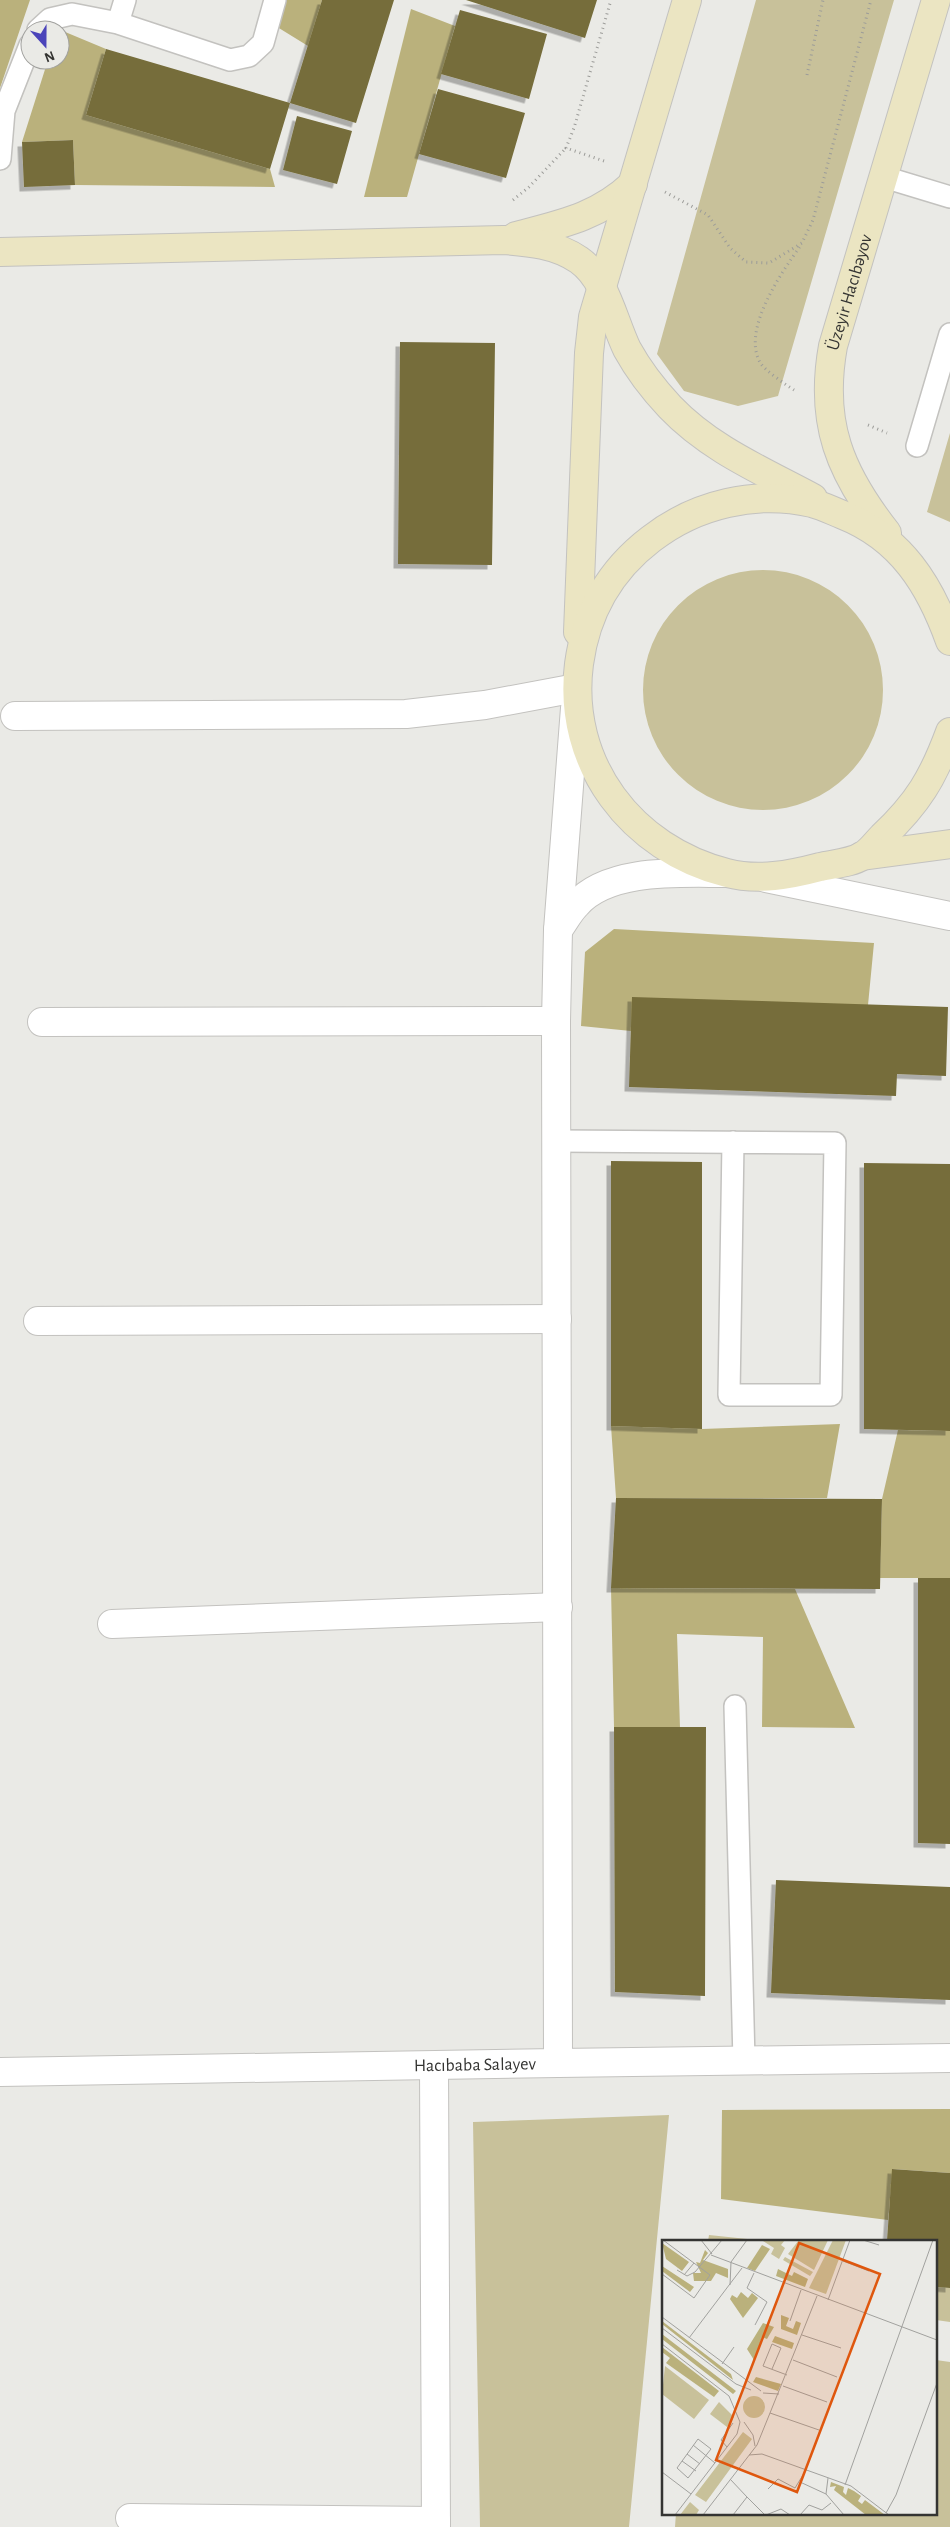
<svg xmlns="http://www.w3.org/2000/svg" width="950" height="2527" font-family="'Alegreya Sans',sans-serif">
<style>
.green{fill:#c8c19a}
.forest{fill:#bab17c}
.building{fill:#766d3b;filter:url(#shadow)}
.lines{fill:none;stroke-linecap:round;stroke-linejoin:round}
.service-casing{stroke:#c3c2bf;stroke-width:24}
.minor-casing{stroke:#c3c2bf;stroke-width:30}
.tertiary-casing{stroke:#c3c2bf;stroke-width:30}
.secondary-casing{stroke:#c3c2bf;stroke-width:30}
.path{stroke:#9c9c99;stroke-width:3;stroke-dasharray:1 4;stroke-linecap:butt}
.service{stroke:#fff;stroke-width:21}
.minor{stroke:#fff;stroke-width:28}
.tertiary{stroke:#fff;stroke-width:28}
.secondary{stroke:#ebe5c2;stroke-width:28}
.labels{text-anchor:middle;stroke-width:5;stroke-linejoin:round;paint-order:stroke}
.street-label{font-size:18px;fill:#343432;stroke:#eaeae6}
.inset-road{fill:none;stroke:#a1a19e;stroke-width:1}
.view{fill:#df570e;fill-opacity:0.15;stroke:#df570e;stroke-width:2.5}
.inset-edge{fill:none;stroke:#343432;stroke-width:2.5}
</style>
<defs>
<filter id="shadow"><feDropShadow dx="-4.5" dy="4.5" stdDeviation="0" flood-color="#0004"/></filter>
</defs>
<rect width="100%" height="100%" fill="#eaeae6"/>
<path class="green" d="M756,0H894L778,396L738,406L684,391L657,354Z
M950,433V522L927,512Z
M643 690a120 120 0 1 1 240 0a120 120 0 1 1-240 0Z
M669,2115L629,2527H480L473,2122Z
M709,2235L766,2241H708Z
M936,2287L950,2288V2322L936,2320Z
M936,2360L950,2362V2527H675L676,2513H936Z"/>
<path class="forest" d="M0,0H30L0,88Z
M281,0H322L308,46L274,25Z
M411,9L455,26L407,197H364Z
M58,29L106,49L86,115L270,169L275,187L75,185L73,140L22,142L48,60H60Z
M614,929L874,943L868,1005L631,1031L581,1026L585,952Z
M840,1424L827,1498H616L611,1426L702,1429Z
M898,1430L950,1431V1578H880L882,1499Z
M611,1588L795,1589L855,1728L762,1727L763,1637L677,1634L680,1728L614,1727Z
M950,2109V2173L893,2169L888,2220L721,2199L722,2110Z"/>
<path class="building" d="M322,0H394L356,123L290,103L270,169L86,115L106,49L290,103Z
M466,0H597L585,38Z
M460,10L547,34L529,99L441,74Z
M438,89L525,113L506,178L419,154Z
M297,116L352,131L337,184L283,170Z
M73,140L75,185L24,187L22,142Z
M400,342L495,343L492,565L398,564Z
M632,997L948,1007L946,1076L897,1074L896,1096L629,1087Z
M611,1161L702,1162V1429L611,1426Z
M864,1163L950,1164V1431L864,1429Z
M616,1498L882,1499L880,1589L611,1588Z
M918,1578H950V1844L918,1843Z
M614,1727H706L705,1996L615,1992Z
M776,1880L950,1887V2000L771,1993Z
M892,2169L950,2173V2288L936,2287V2241H887Z"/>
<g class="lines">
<defs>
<path id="service" d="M118,23L125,0
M38,30L50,19L72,14L118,23L230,60L249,56L263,43L275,0
M0,159L4,111L30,45
M884,177L950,197
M917,446L950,334
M557,1141L835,1143L831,1395H729L733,1142
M735,1706L744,2061"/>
<path id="minor" d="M15,716L406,714L485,705L576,688
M766,878L950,916
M42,1022L556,1021
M38,1321L557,1319
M112,1624L558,1607
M558,2063L950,2058
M130,2518L436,2521"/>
<g id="tertiary">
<path d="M558,930C564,922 569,912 576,905C608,868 680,873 724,873"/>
<path d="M434,2066L436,2527"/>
<path id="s1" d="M0,2072L558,2063L556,1021L558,930L575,708"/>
</g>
<g id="secondary">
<path d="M516,236C562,224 598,217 633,184"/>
<path d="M0,252L503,240C529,242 556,244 579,260C606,279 613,320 627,349C638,369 654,390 670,407C710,449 763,471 813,498"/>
<path id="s2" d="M887,533C840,473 819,423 833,346L936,0"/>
<path d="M578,632L589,353L593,317L687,0"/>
<path d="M950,641C930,585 901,538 843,515C833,511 823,506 812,503C756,490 696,504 651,539C609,571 586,612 579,664C566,764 632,849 727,873C758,881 790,875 820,867C833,864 851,863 862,856C870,852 876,843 882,837C918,803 933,778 950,732"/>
<path d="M862,856L950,844"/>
</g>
</defs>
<use href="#service" class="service-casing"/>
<use href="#minor" class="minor-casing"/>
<use href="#tertiary" class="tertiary-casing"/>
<use href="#secondary" class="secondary-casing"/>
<path class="path" d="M807,75L823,0
M604,161L566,148L574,128L611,0
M665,192L708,215L730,248L746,262L769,263L802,243L813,220L871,0
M513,200L529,187L566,148
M794,390C786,385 766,371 761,364C740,331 782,272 801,245
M868,425L887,433"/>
<use href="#service" class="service"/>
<use href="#minor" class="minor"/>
<use href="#tertiary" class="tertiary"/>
<use href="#secondary" class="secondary"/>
</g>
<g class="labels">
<g class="street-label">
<text dy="6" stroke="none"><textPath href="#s2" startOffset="258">Üzeyir Hacıbəyov</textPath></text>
<text dy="6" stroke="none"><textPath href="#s1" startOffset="475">Hacıbaba Salayev</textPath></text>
</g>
</g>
<g transform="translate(662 2240)">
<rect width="275" height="275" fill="#eaeae6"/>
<path d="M123,0L119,5L123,8L117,19L109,14L112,8L101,1ZM137,0H166L152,30L126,14ZM171,0H184L164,54L147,48ZM123,17L151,32L148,36L121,20ZM3,126L47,160L32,179L0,154ZM81 167a11 11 0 1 1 22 0a11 11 0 1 1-22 0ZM57,162L72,177L65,187L48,174ZM81,192L90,199L44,262L33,255ZM28,262L37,270L34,275H18Z" fill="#c8c19a"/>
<path d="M0,3L27,22L20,31L4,19ZM100,5L108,9L93,31L85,28ZM43,10L46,13L41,20L66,29V38L54,33L49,41H32L31,33H39L34,22L38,23ZM0,26L32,47L28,52L0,31ZM116,29L130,36L132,32L146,39L143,47L114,36ZM79,52L86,58L90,53L96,58L81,78L68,59L70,55L75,58ZM119,75L127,78L124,86L131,89L134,81L139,83L135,95L119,89ZM0,81L69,134L71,140L0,84ZM101,83L112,87L105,99L100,97L92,120L85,109ZM0,94L74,151L71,154L0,99ZM113,96L132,103L130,109L110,102ZM0,107L57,151L52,157L4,123L8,118L0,112ZM94,137L119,144L116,151L91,142ZM169,242L182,247L181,252L184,255L186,248L192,251L199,256L196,261L200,264L203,260L223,275H204L172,250L174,246L168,247Z" fill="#bab17c"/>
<path class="inset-road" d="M39,0L50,14M201,0L217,5M49,15L275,100M181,21L207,31M15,30L25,36L33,32L60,0M92,33L85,48L105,62L93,85M0,34L32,58L48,35L1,0M22,35L32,23M68,45L69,22L85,0M155,56L108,173L157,190M166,60L188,0M0,77L99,151M128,81L139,50M0,88L74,144L89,150M140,95L179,108M27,98L80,28M0,104L67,156L78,182L75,194L13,275M131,120L175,137M60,124L72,107M110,129L119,108L110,104L101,126L125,135M121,146L165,162M101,153L117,154M82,182L91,195L93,206M36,199L49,209L26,238L15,228ZM31,205L53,223M65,207L59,200L71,183M25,214L38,224M87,215L100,214L189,246L227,275M20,221L34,231M0,232L29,254M68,239L85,257M138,242L164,254L182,275M183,245L271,0M106,249L116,239L133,248L144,230M164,254L166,238M224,273L234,255L275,143M41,275L95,205L108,173M71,275L85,257L103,275M104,275L119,269L128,275M138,275L147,265L160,270L169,263"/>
<path class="view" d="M137,3L218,34L135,252L54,220Z"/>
<rect width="275" height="275" class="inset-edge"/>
</g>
<g transform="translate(45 45) rotate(159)"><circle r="24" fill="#eaeae6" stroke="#a1a19e"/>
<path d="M0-4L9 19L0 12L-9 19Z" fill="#4b44ba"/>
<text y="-8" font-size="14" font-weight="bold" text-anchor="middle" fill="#343432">N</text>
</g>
</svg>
